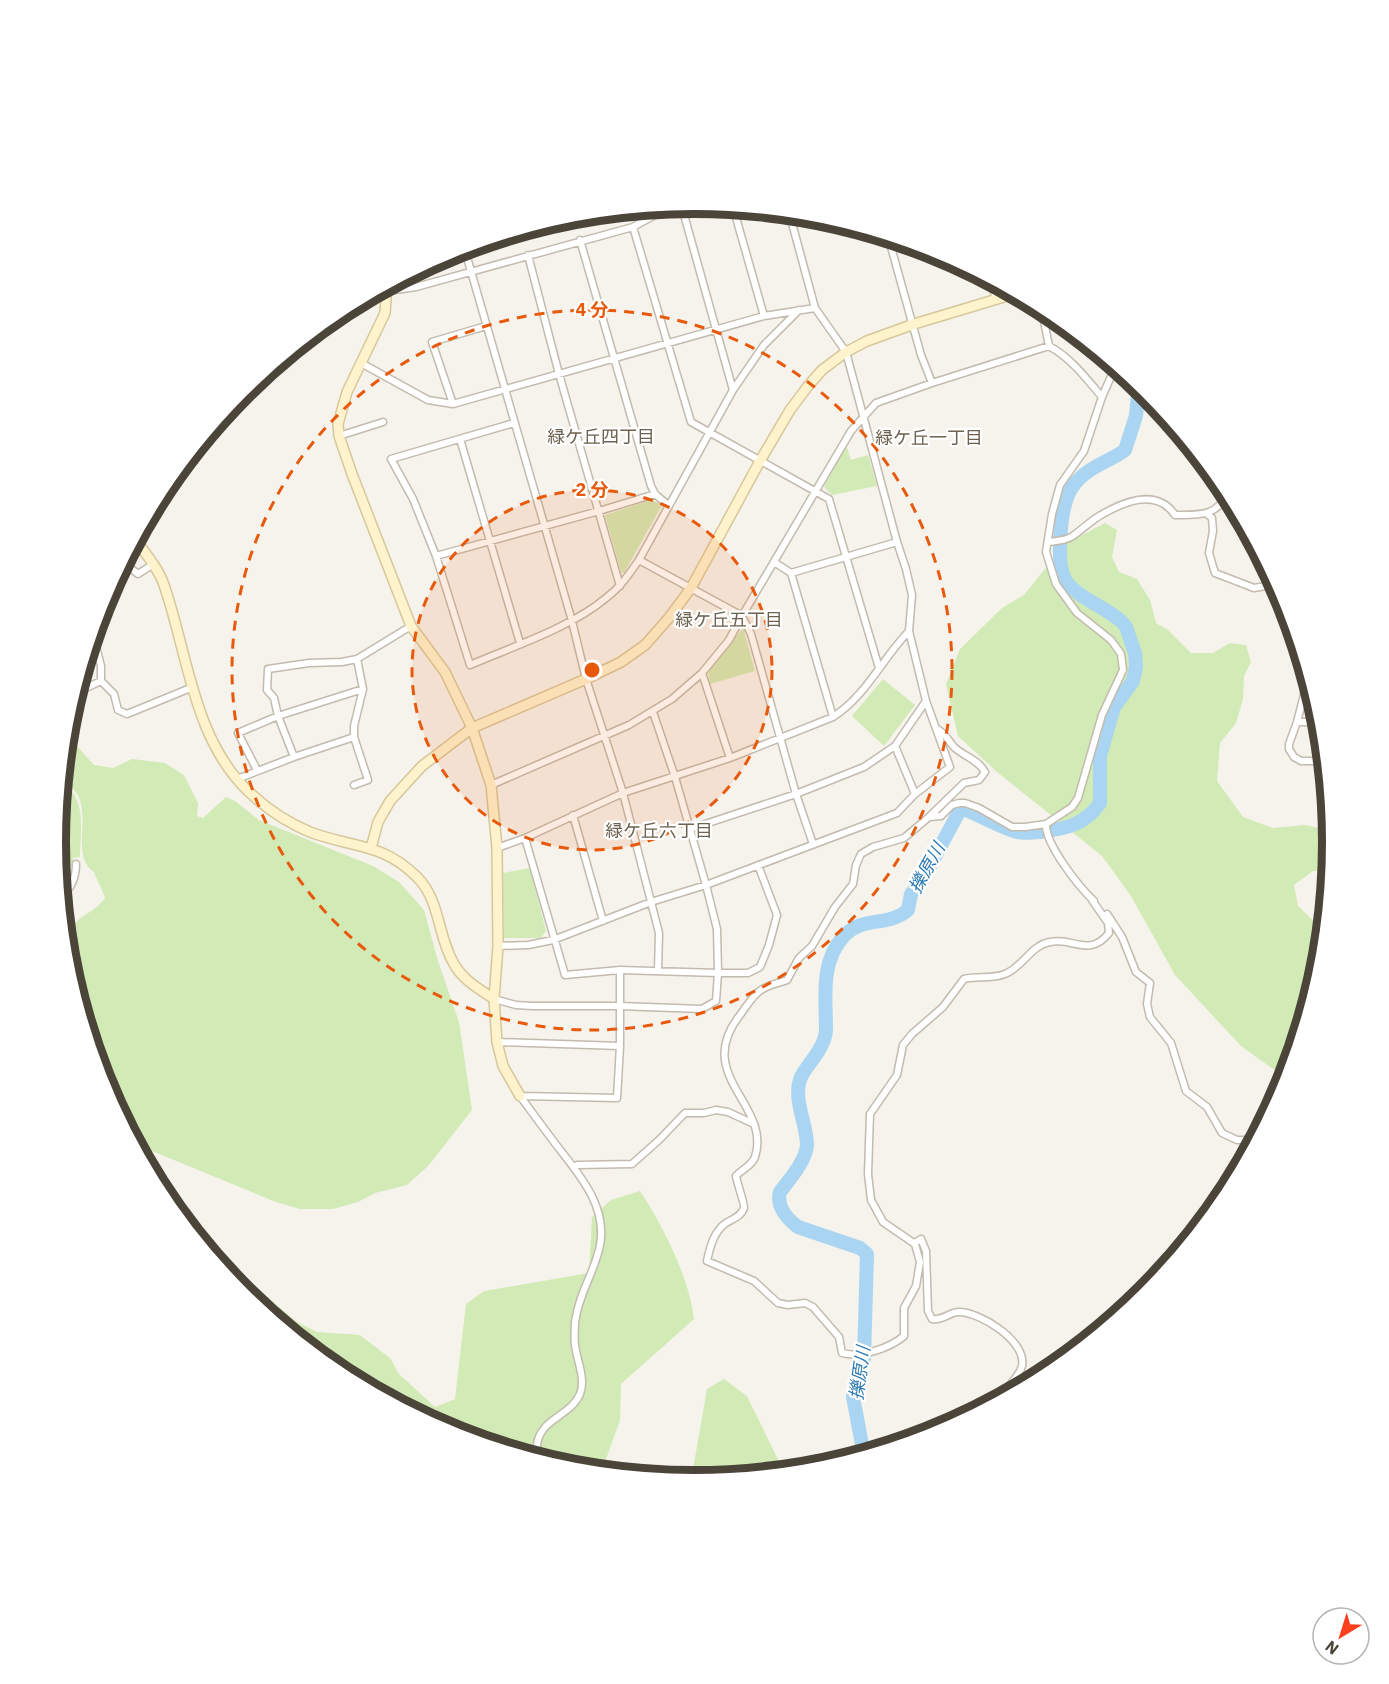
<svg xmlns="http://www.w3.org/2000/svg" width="1389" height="1684" font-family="'IBM Plex Sans','Noto Sans JP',sans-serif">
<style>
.green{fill:#d2eab5}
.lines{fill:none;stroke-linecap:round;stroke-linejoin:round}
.river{stroke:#a9d4f2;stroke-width:14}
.street-casing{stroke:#c2bbae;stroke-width:9}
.secondary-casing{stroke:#d6c79b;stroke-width:12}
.street{stroke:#fff;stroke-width:6}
.secondary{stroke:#fff3cd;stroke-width:9}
.ring{fill:none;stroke:#e8590c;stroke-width:3;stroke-dasharray:10 8}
.labels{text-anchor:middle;stroke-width:4.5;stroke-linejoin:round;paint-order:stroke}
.neighbourhood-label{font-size:18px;fill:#6e6250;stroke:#fff}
.water-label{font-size:18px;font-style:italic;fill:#2e7ab2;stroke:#fff}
.rim{fill:none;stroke:#4b4439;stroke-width:8}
.centre{fill:#e8590c;stroke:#fff;stroke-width:3}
.ring-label{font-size:18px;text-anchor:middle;font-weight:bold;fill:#e8590c;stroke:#fff;stroke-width:4.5;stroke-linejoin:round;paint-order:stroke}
</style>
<rect width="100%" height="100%" fill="#f6f3ec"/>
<path class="green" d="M846,445L851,460L868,455L877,486L832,495L824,487Z
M651,500L662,505L624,573L621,572L605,515Z
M1105,523L1117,530L1112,557L1119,572L1137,579L1150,600L1156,623L1168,630L1191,653H1213L1230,643L1246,645L1251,662L1244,676L1243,699L1236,723L1220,743L1217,781L1243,817L1273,828L1305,825L1332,831L1333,842L1331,871H1313L1294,885L1298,906L1325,932L1321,967L1287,1079L1241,1046L1175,975L1131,896L1102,856L997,772L958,736L946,684L960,649L1002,608L1024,595L1064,545Z
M743,628L755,671L710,684L708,671Z
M883,679L915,705L884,746L852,716Z
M67,729L69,737L94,765L113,768L132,759L165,763L184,775L198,803L197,816L203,818L226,797L235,801L259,820L373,866L399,882L424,910L438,961L459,1022L472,1110L428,1166L407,1185L375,1193L358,1202L333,1209H300L276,1202L135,1144L104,1086L69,970L74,953L67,942C76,910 88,920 105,898C102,888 97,881 94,872C65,853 103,797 61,782Z
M61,783C88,797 80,831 80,857L73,858V866L58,864L56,842Z
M530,868L546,931L541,938H504L503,873Z
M640,1191C663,1226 689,1277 694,1319L621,1384L620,1420L605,1462V1472L570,1469L450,1432L339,1373L242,1294L182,1220L213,1251L297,1322L317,1332L360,1335L391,1359L398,1373L435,1407L455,1399L466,1304L484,1291L589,1273L592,1217L611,1200Z
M724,1379L747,1396L784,1472L691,1481L707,1389Z"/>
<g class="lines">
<path class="river" d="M864,1455L853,1397L855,1382L864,1359L867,1254L860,1248L798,1227C787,1219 776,1206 780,1192C789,1180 806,1161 807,1145C807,1124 792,1098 801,1077C808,1063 826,1047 826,1029C826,998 820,963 843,937C862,915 887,928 908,910L911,894L923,879L961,808C980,815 997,826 1017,832C1024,834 1032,832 1040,832C1065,829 1085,825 1100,803V756L1114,707L1133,681L1136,667L1135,653L1126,627L1122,622C1106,607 1079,599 1066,581C1055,565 1061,512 1068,495C1070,490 1075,483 1079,479C1092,465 1111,461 1125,450L1136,416L1139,384"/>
<defs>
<path id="street" d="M681,204L733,390
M733,207L764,316
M633,227L691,422L829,499L879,668
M888,236L921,355L932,383
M580,240L651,486L655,494L669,506
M464,247L572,621L586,679L623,793L659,933L658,971
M528,255L559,374L620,586
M991,280L996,300
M388,291L416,287L633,227L673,205
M1041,306L1049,346
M361,363L428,400L453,404L764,316L815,308
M453,404L432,342L486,326
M514,423L391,459L413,499L436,556L470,665C512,647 572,627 606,598C620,588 629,574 639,560L733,390L764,345L799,310
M339,436L383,422
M460,439L520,643
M1207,514L1212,518L1213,531L1209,553L1215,573L1254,588L1278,584
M1048,542C1055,541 1064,541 1071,537C1081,531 1090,521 1101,515C1125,501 1157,488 1175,515C1199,515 1217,517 1228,492
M436,556L599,511L655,494
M639,560L742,616L751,634L796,794L813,844
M123,562L138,574L152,565
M774,562L791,573L833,717
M791,573L897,542
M1307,669L1304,695L1297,722L1289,744V749L1294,757L1301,761H1326
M702,673L730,758
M101,681L114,694L118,710L127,714L193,687
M75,693L101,681V666L93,635
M1297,722H1322
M895,746L915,794
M294,757L278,716L274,698L267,690L268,669L309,663L342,662L357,659
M257,770L238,733L278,716L363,689
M237,779L294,757L354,737V726L363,689L357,659L411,626
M354,785L368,780L354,737
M491,785L629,725L672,699L702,673L729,640L742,616L851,431L876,403L932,383L1049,346C1071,358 1086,378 1102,397
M573,815L603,921
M929,817L964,783L979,780L985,772C979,760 963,756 954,747C948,740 945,733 937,729
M1046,824C1045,844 1079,887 1094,901
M690,829L796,794L864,767L895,746L926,701
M525,838L565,975L620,970L718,973L717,929L706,885L675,777L653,712
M497,848L525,838L623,793L730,758L833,717C866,696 882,659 909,631
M61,897C72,888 76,878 76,864
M1107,914L1122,937L1136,972L1150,983L1147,1004L1150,1017L1171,1043L1186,1091L1207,1107L1222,1133L1237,1140H1256
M498,946L528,945L553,940L651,902L706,885L897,813L915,794L950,767L926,701L909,631L912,595L906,569L897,542L846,352L815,308L789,212
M494,999L516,1005L532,1006H619L702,1009L716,1001L718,973H748L760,967L769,945L777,915L758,865
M497,1042L620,1046
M520,1096C534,1115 547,1133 561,1151C582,1178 607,1208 600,1245C595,1272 579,1292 575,1322C575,1330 574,1337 575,1345C577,1361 586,1379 580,1394C571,1415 544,1418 538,1440C536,1446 537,1453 536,1459
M520,1096L617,1098L620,1046V970
M574,1167L577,1165L632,1164L659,1140L685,1113H704L716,1110L728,1112L754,1124
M915,1244L883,1222L871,1200L868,1174L870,1114L897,1075L903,1045L912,1034L943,1007L964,979C978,976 992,979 1005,974C1023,967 1031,945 1050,942C1074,937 1089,958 1109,933L1108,923L1092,900
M1003,1398C1005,1386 1019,1378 1022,1366C1027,1341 980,1312 959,1312C949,1312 943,1321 932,1319L928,1311L926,1251L921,1239L916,1242L915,1244L920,1262L916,1286L904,1308V1336C890,1348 861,1358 842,1353L839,1337L813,1307L805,1303L788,1305L778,1303L754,1281L707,1261C710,1247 714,1231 726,1223C732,1219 741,1217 744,1208C745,1205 737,1183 736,1176C742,1169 752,1166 755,1157C772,1104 692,1076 740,1015C746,1007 753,995 761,990C768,985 779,983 787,980L799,958L812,946L835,907L853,884L856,865L861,854L873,847L904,838L929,817L941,816L952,805L959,803H965L979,808L1012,827H1025L1046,824L1072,807L1078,798L1102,715L1123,670L1121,654L1111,640L1077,613L1056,584L1046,552L1052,514L1060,485L1084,451L1102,397L1116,365"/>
<path id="secondary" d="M387,285L385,313L347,392L338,424L339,436L352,474L411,626L445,672L472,728L491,785L497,848L498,946L494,999L497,1042L503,1066L520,1096
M135,539C145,553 159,569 164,585C188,654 193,739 249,792C267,809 288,823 310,832C352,848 382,842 417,877C441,901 437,936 454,964C463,980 479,989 494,999
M371,848L378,822L390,801L422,766L472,728L586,679L621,662L645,645L668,619L691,588L760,461L790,410L808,386L822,370L846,352L867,341L914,324L1017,293"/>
</defs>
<use href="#street" class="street-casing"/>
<use href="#secondary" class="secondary-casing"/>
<use href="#street" class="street"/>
<use href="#secondary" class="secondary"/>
</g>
<circle cx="592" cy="670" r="180" fill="#e8590c" fill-opacity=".12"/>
<g class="ring">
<circle cx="592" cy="670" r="180"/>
<circle cx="592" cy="670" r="360"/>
</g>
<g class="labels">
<g class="neighbourhood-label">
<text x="601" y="443">緑ケ丘四丁目</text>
<text x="929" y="444">緑ケ丘一丁目</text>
<text x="729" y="626">緑ケ丘五丁目</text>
<text x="659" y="837">緑ケ丘六丁目</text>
</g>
<g class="water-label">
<text transform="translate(927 868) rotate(-61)" y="6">擽原川</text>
<text transform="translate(860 1373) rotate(-82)" y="6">擽原川</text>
</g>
</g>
<path d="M0 0H1389V1684H0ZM66 842a628 628 0 1 1 1256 0a628 628 0 1 1-1256 0Z" fill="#fff" fill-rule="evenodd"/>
<path class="rim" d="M66 842a628 628 0 1 1 1256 0a628 628 0 1 1-1256 0Z"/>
<circle cx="592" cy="670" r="9" class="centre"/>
<g class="ring-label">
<text x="592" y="316">4 分</text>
<text x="592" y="496">2 分</text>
</g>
<g transform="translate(1341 1636) rotate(218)"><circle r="28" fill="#ffffff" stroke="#b7b4b0" stroke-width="1.5"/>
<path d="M0-4.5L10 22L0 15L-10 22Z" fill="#fc3f1d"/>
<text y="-9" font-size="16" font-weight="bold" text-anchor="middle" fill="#4b4439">N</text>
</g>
</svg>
